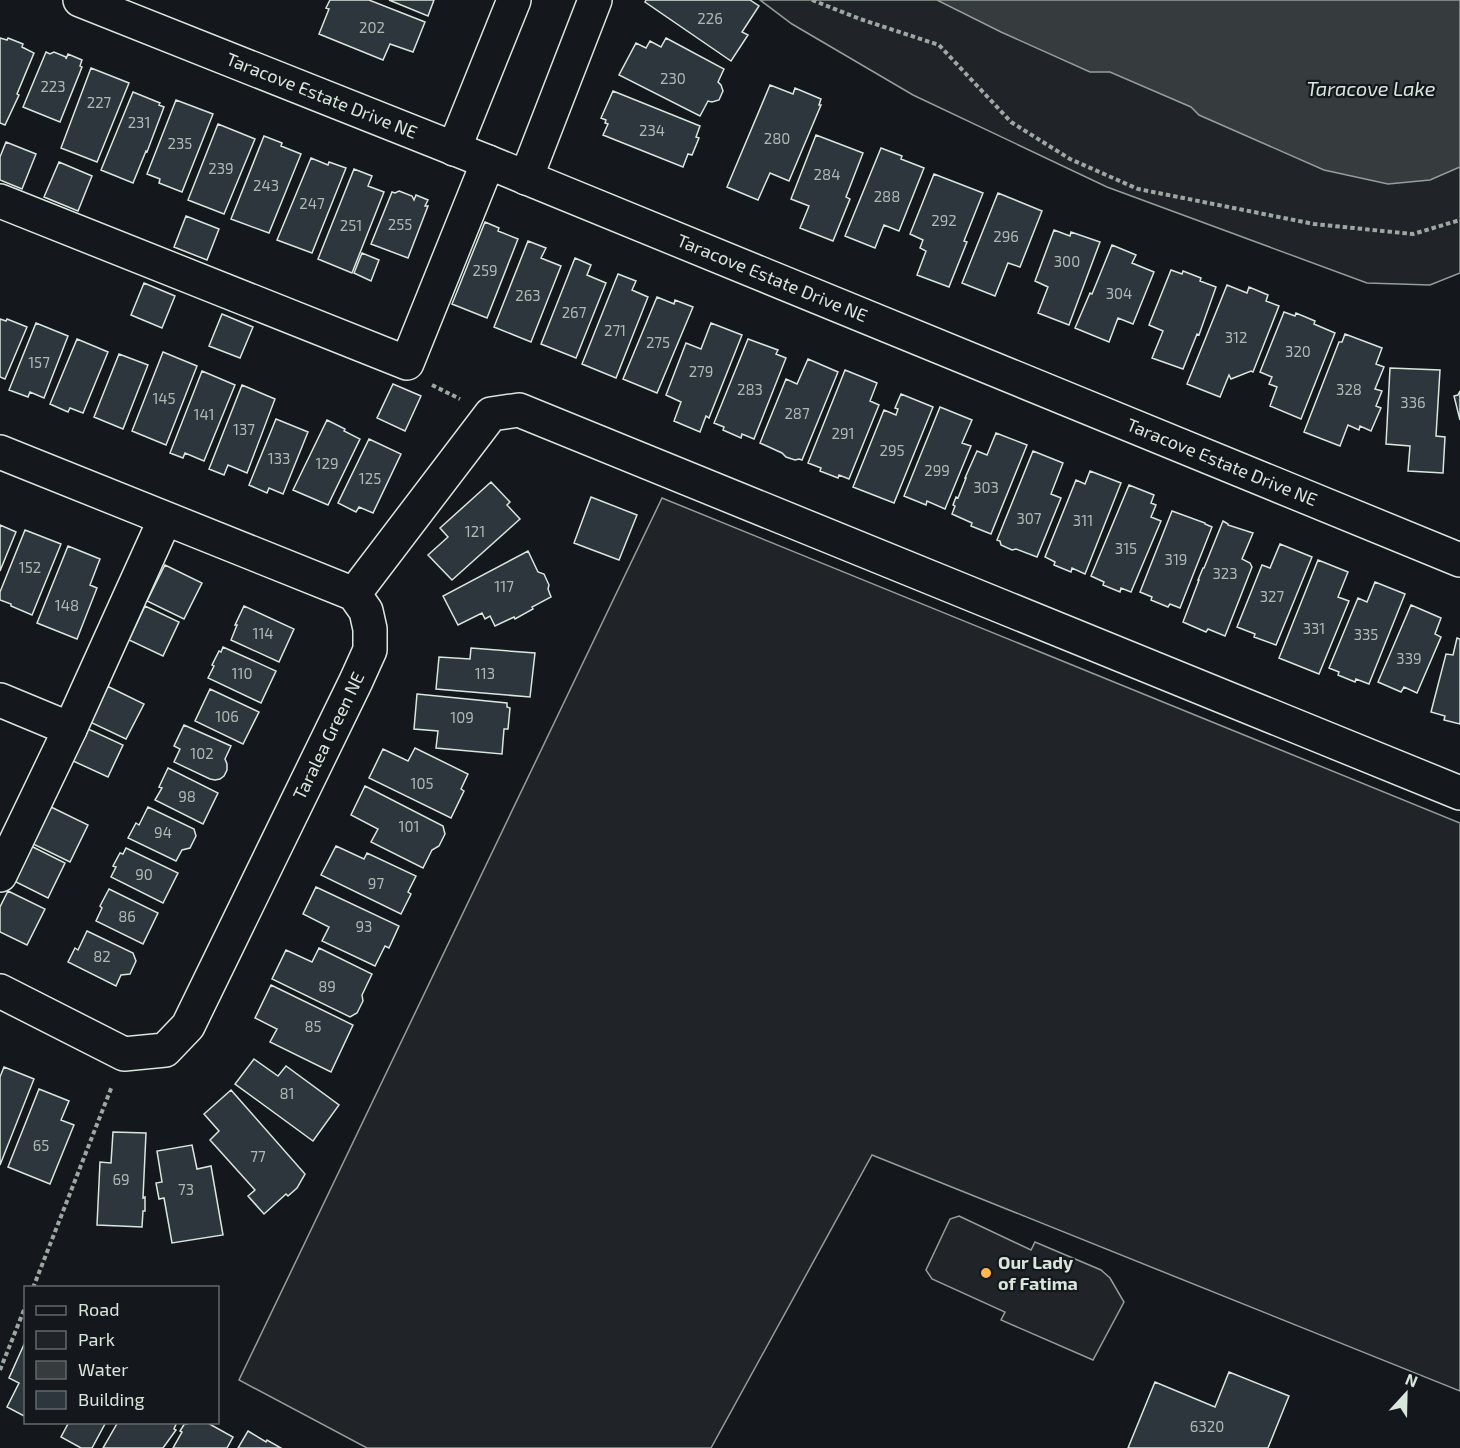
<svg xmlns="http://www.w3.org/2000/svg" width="1460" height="1448" font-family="'Exo 2',sans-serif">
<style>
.green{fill:#202428;stroke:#939e99;stroke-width:1.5}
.water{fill:#363b3e;stroke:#939e99;stroke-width:1.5}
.building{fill:#2c363c;stroke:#d8e6dc;stroke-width:1.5}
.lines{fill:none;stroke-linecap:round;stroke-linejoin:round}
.minor-casing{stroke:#d8e6dc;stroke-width:36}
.path{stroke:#9da8a2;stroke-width:4;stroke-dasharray:4.5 3;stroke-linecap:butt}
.minor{stroke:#14181c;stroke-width:33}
.poi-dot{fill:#ffb74d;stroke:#14181c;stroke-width:2}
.labels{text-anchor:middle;stroke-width:4.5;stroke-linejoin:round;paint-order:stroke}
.number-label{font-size:15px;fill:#adbab4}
.street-label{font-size:18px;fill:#d8e6dc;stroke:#14181c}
.poi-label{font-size:18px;font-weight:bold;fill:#d8e6dc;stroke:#14181c;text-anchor:start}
.water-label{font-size:20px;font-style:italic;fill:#d8e6dc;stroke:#14181c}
</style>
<rect width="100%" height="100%" fill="#14181c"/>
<path class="green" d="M760,0H1460V273L1430,285L1367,283L1107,187L913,95L792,24Z
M662,498L1460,823V1391L872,1155L711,1448H367L239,1380Z
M959,1216L1031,1250L1035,1242L1101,1270L1110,1278L1124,1302L1093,1360L1001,1320L1005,1312L932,1279L926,1270L950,1219Z"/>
<path class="water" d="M937,0H1460V167L1430,180L1388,184L1324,170L1199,115L1191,107L1110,72H1090L1001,32Z"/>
<path class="building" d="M330,0H369L425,22L413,52L390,44L383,60L319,34L329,9L326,8Z
M389,0H434L428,16Z
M646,0H750L759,6L742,32L748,35L731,61L645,2Z
M0,38L7,40L8,38L23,44L22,47L34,53L17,94L19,95L5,125L0,123Z
M666,38L724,69L718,82L721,85L723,91L719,100L712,102L708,101L700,116L619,75L636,43L646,48L650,41L661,47Z
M46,52L50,54L54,52L66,57V59L68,54L82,60L80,66L82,67L60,122L23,107Z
M91,68L129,83L97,162L61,148Z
M770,85L793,94L795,88L821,99L819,105H821L789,181L770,173L758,200L727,187Z
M613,91L700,126L696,137L699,138L692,155L688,154L683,167L603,135L608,124L605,123L606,120L601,118Z
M133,92L160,103L159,105L164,107L147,152L146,151L133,183L101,170Z
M176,100L213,114L182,192L159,183L160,179L147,174Z
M218,124L255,139L224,214L188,200Z
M816,135L863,153L846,197L850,199L833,241L800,228L809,206L791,199Z
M264,136L282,143L281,146L301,154L269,233L231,219Z
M6,142L36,154L22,189L0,180V157Z
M881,148L902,156L901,159L924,168L899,231L884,225L875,248L845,236Z
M311,158L328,165L329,162L346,168L312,253L277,240Z
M59,162L92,176L78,211L44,197Z
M354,169L372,176L368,186L384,192L352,273L318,259Z
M934,174L983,193L964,241L967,242L949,287L917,275L926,251L920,248L923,240L910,234Z
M399,191L412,196L414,200L416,195L428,200L425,206H428L408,258L371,244L392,192L395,193Z
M998,193L1042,211L1020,267L1008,263L995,296L962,283Z
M186,216L219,229L207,260L174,247Z
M485,222L499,228L498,231L518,239L487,318L452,304Z
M1054,230L1070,236L1071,232L1100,242L1069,325L1038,313L1048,287L1035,281Z
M528,241L546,248L541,258L561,266L531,342L494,327Z
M1112,245L1136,255L1132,263L1154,272L1133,324L1118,318L1109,342L1075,328L1090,293L1092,294Z
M362,253L379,260L371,281L354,273Z
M575,258L591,265L587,275L606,283L576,358L541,344Z
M1171,270L1182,274L1183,271L1201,278L1200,281L1216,287L1199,335L1197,334L1183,369L1152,358L1163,331L1149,325Z
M618,274L636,281L632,290L648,297L616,378L582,364Z
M144,283L175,296L162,328L131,315Z
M1227,285L1247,293L1249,287L1268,295L1266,301L1279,306L1253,372L1251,371L1231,379L1229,375L1220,397L1187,384Z
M657,297L674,304L675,300L693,307L657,393L623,379Z
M1284,312L1295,316L1296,313L1315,321L1314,324L1335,333L1301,419L1270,406L1277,387L1269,384L1272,377L1260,372Z
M222,314L253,327L240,358L209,346Z
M0,319L6,321L7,319L27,327L5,379L0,377Z
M36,323L68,336L44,398L30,392L28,397L9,390Z
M711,323L742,335L709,418L706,416L700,432L674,421L681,402L666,395L686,343L701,349Z
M1345,334L1382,348L1376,364L1384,367L1375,389L1382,391L1376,406L1381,408L1371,431L1360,426L1359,430L1348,425L1340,446L1304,432L1339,342H1342Z
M77,339L108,352L83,413L70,408L68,412L50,404Z
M748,339L778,350L776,354L786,358L754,439L742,434L741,438L723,430L724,427L714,423Z
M163,352L197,366L166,445L132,431Z
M119,354L148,365L123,429L94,417Z
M808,359L838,372L802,460L799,459L795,460L786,457L782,453L760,443L786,379L797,384Z
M1390,368L1440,370L1436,436L1445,437L1443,473L1408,471L1410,446L1386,444Z
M845,370L877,383L870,401L879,405L849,479L839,475L838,478L820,471L821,468L808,463Z
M202,371L235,385L204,461L185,453L183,458L170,453Z
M393,384L421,396L405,431L377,418Z
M242,385L275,399L247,473L228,465L224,475L209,469Z
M1460,391V420L1454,396L1458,395Z
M901,394L933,407L894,503L853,487L884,410L896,415L898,409L895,408Z
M940,407L972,420L962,443L971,446L945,509L927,501L926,505L904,496Z
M276,419L308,432L283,494L269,488L267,493L249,485Z
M327,420L345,429L344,431L360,439L328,505L293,490Z
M996,433L1027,445L991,534L971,526L972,523L952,514L955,506L953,505L956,497L958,498L966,478H965L977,451L987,455Z
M369,439L401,454L373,513L359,507L356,512L338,503Z
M1033,451L1063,463L1051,494L1061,498L1037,557L1016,549L1012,550L1001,545L1000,541L997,540Z
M1090,471L1121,483L1085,574L1072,568L1071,572L1054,565L1055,562L1045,557L1076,480L1085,484Z
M491,482L510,502L507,505L520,519L452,580L428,555L448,537L440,528Z
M1129,485L1154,495L1151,503L1156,505L1151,517L1161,521L1131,592L1121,588L1120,592L1103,585L1104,582L1091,576Z
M591,497L637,515L619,560L574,543Z
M1172,511L1205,523V524L1212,527L1180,608L1170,604L1168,607L1151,600L1152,597L1140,592Z
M1223,521L1228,524V525L1253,533L1242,559L1250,563L1252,567L1225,636L1208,629L1206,632L1183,622L1199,580H1198L1203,568H1204Z
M0,525L16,532L0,571Z
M25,530L61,544L32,615L11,606V604L0,600V592Z
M1280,544L1312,557L1276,645L1254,637L1255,634L1237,627L1262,565L1270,568Z
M68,546L100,559L90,585L97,588L77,639L37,623Z
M528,551L538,572L544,574L549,585L548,589L551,597L532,607L533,609L515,619L514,617L495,626L490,616L485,619L482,613L458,625L443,596Z
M1318,560L1348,572L1338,597L1349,601L1319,674L1279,658Z
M165,565L202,583L184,619L147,601Z
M1375,582L1405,594L1369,684L1356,679L1355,682L1338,675L1339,672L1329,668L1358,598L1367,602Z
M1411,605L1441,618L1435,634L1441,637L1417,693L1404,687L1401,692L1378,682Z
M145,606L179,622L163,656L129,640Z
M244,606L294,629L279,662L231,640L237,625H235Z
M1457,638L1460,639V724L1444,720L1445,716L1431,712L1446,654L1453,655Z
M223,647L276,671L261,703L208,678L214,666L212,665L219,651L221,652Z
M471,648L535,653L530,697L436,689L439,657L470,659Z
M107,686L144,704L126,739L90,722Z
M210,689L259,712L243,744L195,721Z
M417,694L507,703V707L510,708L508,729H504L502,754L436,748L438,731L414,729Z
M184,725L231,746L225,759L227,764V770L224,776L220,779L215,780L210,779L174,762L180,749L174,746Z
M86,728L123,745L108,777L71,760Z
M415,748L468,774L461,789L464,791L451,818L369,778L383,749L408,761Z
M168,768L218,793L203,824L155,800L162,788L159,787Z
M365,786L443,826L445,834L439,846L432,850L423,868L371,842L378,829L351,815Z
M49,806L88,825L70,862L31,843Z
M148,807L194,829L196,836L190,848L182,850L176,861L128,838L136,823L139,825Z
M29,845L65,863L48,898L12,880Z
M336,846L364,859L367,853L416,876L408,892L411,894L401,914L321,875Z
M126,848L178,873L163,903L111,877L116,867L113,866L120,853L123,854Z
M316,887L399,926L389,948L385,946L375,966L322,941L329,927L303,914Z
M109,889L158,913L143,944L96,921L102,908L100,906Z
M8,891L45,909L27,945L0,932V907Z
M87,931L133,953L136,961L130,974L121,975L116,986L68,962L75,948L78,950Z
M319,948L372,974L362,995L363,1001L357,1013L350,1017L272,979L286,950L312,962Z
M271,985L353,1025L331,1072L270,1042L277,1029L255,1018Z
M254,1059L278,1076L286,1066L339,1105L313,1141L235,1084Z
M4,1067L34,1079L0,1165V1077Z
M39,1089L69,1101L61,1120L74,1125L50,1184L8,1167Z
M231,1090L305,1174L297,1188L288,1196L286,1194L264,1214L248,1196L255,1190L210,1140L219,1131L204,1114Z
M113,1132L146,1133L143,1198L145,1197V1211H143L142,1227L97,1225L100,1162L111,1163Z
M192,1145L197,1169L211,1166L223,1235L172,1243L164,1198L159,1199L156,1183L162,1182L157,1151Z
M26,1340V1417L7,1407L19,1383L9,1378Z
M1229,1372L1289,1396L1268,1448H1128L1155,1382L1215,1407Z
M69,1422H106L92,1448H81L61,1437Z
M118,1422H177L174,1429L176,1430L163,1448H103Z
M188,1422H206L233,1437L227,1448H173L182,1432L180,1431L185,1423L187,1424Z
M248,1431L266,1442L267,1440L281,1448H238Z"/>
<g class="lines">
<defs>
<g id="minor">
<path id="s1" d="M80,0L488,162L1460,560"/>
<path d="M454,149L514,0"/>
<path d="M526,178L595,0"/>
<path d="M0,201L407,363L488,162"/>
<path d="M0,452L354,594L366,611L370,629V650L356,681L188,1026L165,1050L124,1054L0,991"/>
<path d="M354,594L491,414L519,410L1460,793"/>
<path d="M0,700L70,729"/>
<path d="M0,875L70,729L165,519"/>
</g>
</defs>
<use href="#minor" class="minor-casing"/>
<path class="path" d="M812,0L860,19L939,45L1011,122L1070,159L1138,189L1314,224L1413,234L1460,220
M432,385L460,399
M33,1288L112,1086
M0,1370L26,1305"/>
<use href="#minor" class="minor"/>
</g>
<circle class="poi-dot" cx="986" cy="1273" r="6"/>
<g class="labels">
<g class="number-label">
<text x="710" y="24">226</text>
<text x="372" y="33">202</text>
<text x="673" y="84">230</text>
<text x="53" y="92">223</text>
<text x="99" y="108">227</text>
<text x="139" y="128">231</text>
<text x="652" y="136">234</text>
<text x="777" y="144">280</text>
<text x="180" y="149">235</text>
<text x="221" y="174">239</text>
<text x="827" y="180">284</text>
<text x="266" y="191">243</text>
<text x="887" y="202">288</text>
<text x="312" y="209">247</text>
<text x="944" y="226">292</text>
<text x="400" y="230">255</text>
<text x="351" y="231">251</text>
<text x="1006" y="242">296</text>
<text x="1067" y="267">300</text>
<text x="485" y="276">259</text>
<text x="1119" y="299">304</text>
<text x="528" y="301">263</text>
<text x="574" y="318">267</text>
<text x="615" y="336">271</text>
<text x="1236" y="343">312</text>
<text x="658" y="348">275</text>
<text x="1298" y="357">320</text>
<text x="39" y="368">157</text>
<text x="701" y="377">279</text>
<text x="750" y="395">283</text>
<text x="1349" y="395">328</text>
<text x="164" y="404">145</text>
<text x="1413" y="408">336</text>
<text x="797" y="419">287</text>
<text x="204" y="420">141</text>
<text x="244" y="435">137</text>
<text x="843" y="439">291</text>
<text x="892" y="456">295</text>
<text x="279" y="464">133</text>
<text x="327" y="469">129</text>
<text x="937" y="476">299</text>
<text x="370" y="484">125</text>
<text x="986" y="493">303</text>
<text x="1029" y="524">307</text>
<text x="1083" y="526">311</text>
<text x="475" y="537">121</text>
<text x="1126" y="554">315</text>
<text x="1176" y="565">319</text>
<text x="30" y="573">152</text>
<text x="1225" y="579">323</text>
<text x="504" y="592">117</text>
<text x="1272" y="602">327</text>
<text x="67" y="611">148</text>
<text x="1314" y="634">331</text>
<text x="263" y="639">114</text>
<text x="1366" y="640">335</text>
<text x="1409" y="664">339</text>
<text x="242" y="679">110</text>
<text x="485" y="679">113</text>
<text x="227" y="722">106</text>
<text x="462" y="723">109</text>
<text x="202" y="759">102</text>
<text x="422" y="789">105</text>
<text x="187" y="802">98</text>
<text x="409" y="832">101</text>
<text x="163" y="838">94</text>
<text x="144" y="880">90</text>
<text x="376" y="889">97</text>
<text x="127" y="922">86</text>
<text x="364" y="932">93</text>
<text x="102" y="962">82</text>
<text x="327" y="992">89</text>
<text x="313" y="1032">85</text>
<text x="287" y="1099">81</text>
<text x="41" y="1151">65</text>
<text x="258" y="1162">77</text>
<text x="121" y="1185">69</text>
<text x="186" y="1195">73</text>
<text x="1207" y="1432">6320</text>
</g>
<g class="street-label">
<text dy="6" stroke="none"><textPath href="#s1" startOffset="260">Taracove Estate Drive NE</textPath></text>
<text dy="6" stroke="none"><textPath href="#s1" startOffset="746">Taracove Estate Drive NE</textPath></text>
<text dy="6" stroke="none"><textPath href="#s1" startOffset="1232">Taracove Estate Drive NE</textPath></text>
<text transform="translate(329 736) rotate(-64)" y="6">Taralea Green NE</text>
</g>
<g class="poi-label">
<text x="998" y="1269">Our Lady<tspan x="998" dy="21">of Fatima</tspan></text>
</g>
<g class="water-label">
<text x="1371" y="96">Taracove Lake</text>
</g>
</g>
<rect x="24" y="1286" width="195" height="138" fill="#14181c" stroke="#626a69" stroke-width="1.5"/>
<rect x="36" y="1306" width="30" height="9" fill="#14181c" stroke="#626a69" stroke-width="1.5"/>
<text x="78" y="1316" font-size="18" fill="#d8e6dc">Road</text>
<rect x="36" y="1331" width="30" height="18" fill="#202428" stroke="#626a69" stroke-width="1.5"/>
<text x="78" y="1346" font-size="18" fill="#d8e6dc">Park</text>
<rect x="36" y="1361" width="30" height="18" fill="#363b3e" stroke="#626a69" stroke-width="1.5"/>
<text x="78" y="1376" font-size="18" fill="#d8e6dc">Water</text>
<rect x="36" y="1391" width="30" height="18" fill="#2c363c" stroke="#626a69" stroke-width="1.5"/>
<text x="78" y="1406" font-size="18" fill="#d8e6dc">Building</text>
<g transform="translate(1406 1394) rotate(22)" stroke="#14181c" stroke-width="4.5" paint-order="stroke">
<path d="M0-4.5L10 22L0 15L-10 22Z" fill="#d8e6dc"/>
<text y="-9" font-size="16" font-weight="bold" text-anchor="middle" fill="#d8e6dc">N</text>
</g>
</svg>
